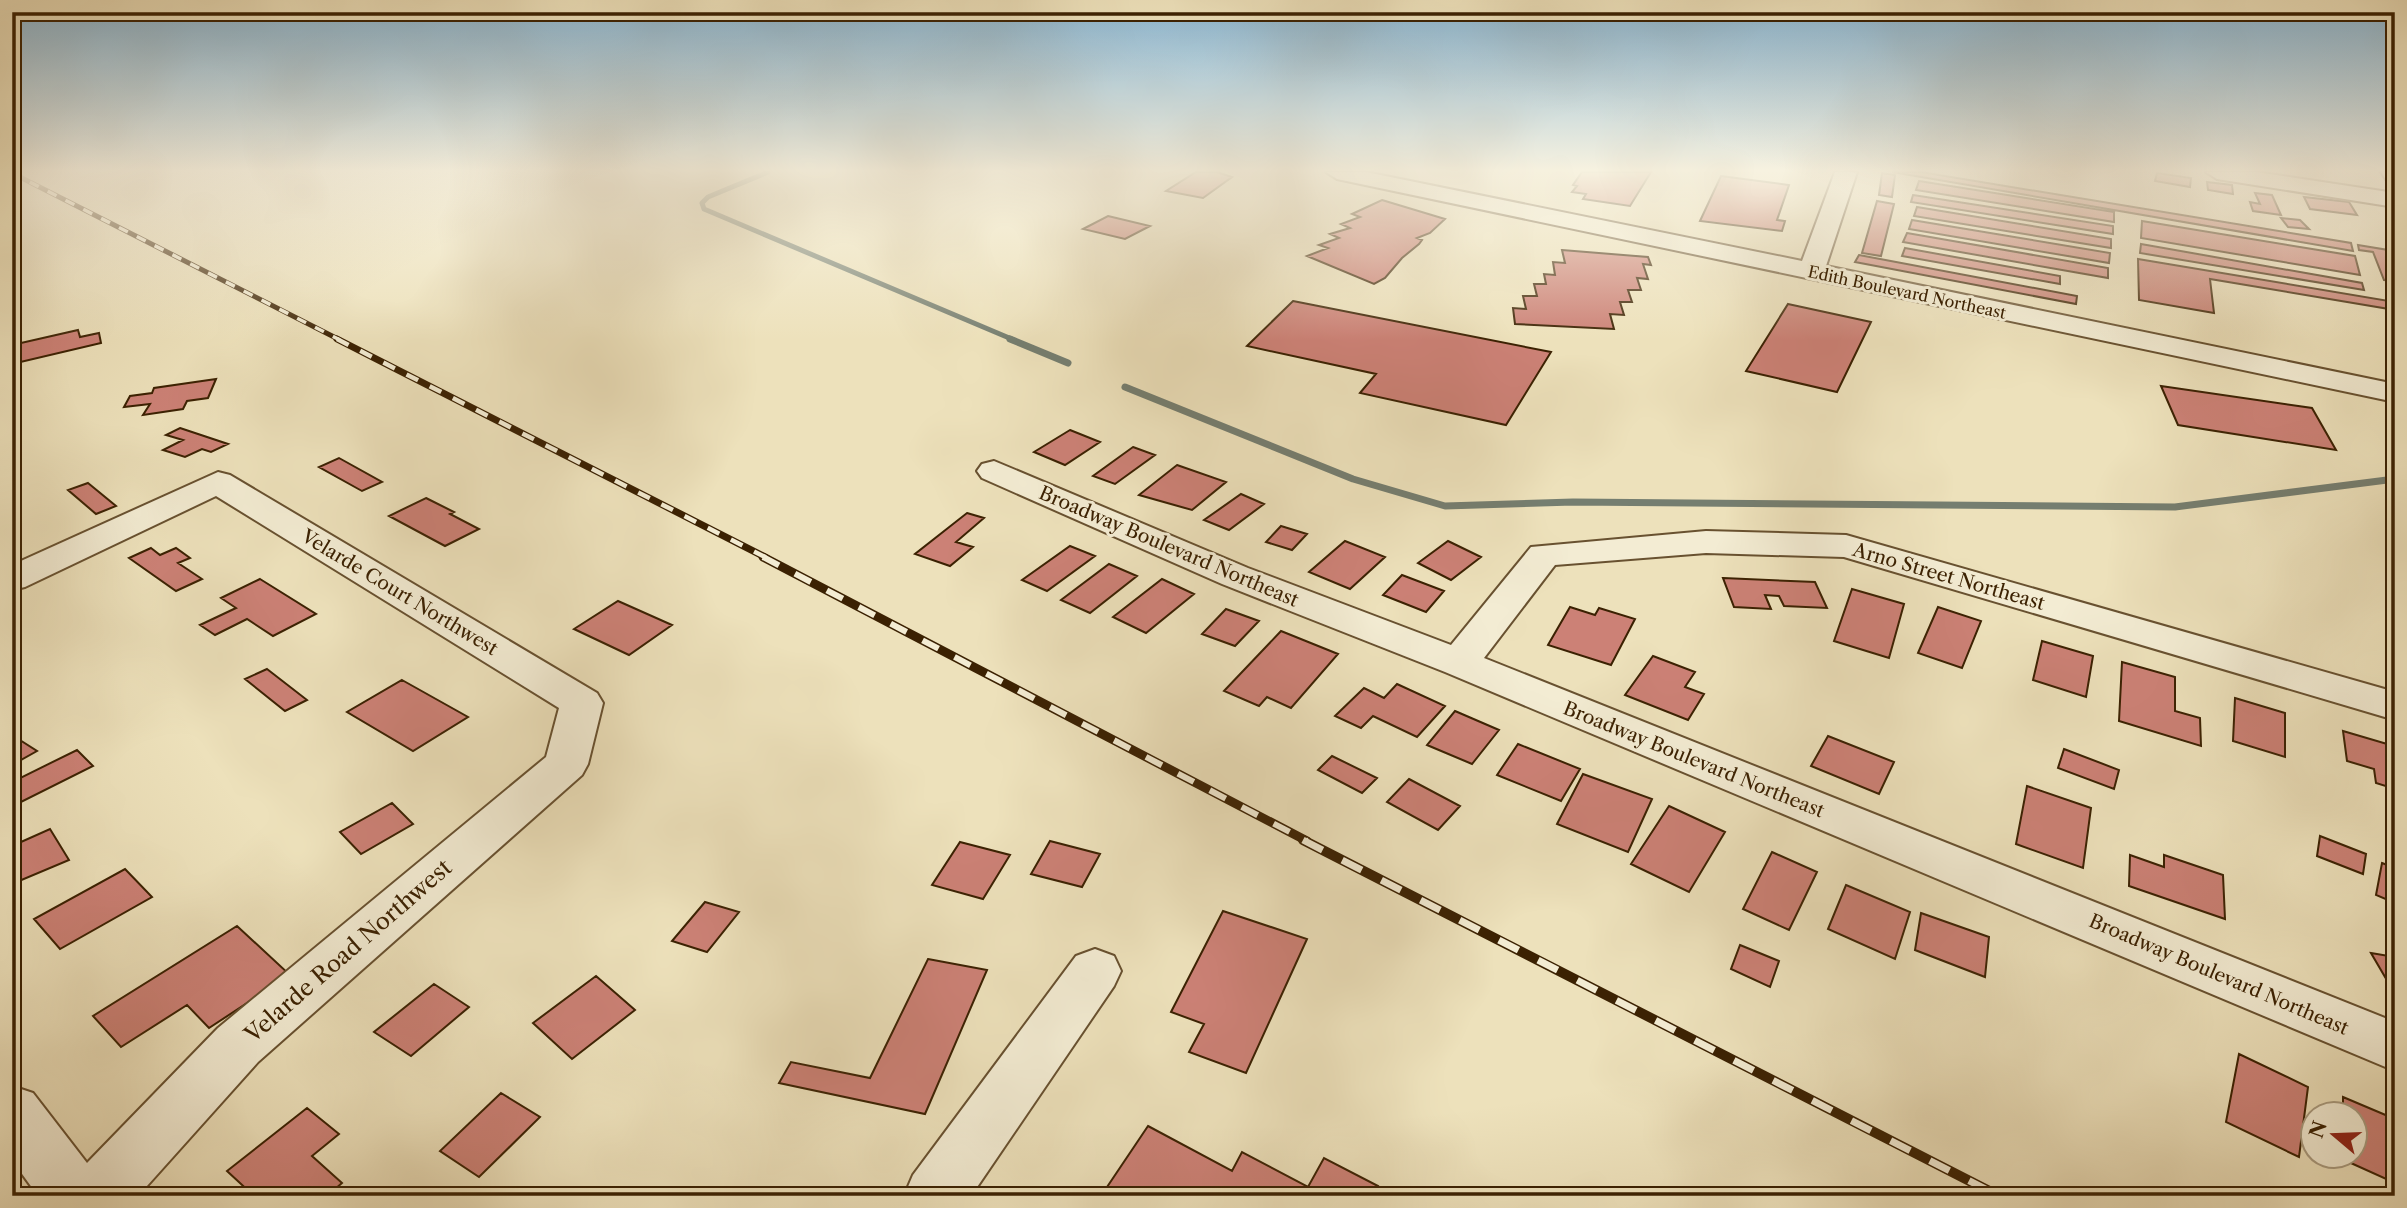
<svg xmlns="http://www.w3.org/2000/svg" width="2407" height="1208" font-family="'Libre Caslon Text',serif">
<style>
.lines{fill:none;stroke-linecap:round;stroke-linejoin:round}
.stream-far1{stroke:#757e70;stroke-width:5}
.stream{stroke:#757e70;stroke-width:7}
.building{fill:#cc8176;stroke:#3b2102;stroke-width:2}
.minor-casing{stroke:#685130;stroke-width:4}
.major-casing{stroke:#3b2102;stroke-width:4}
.minor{fill:#f3ecd3;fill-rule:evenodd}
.major{fill:#e6c07e;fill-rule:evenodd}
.rail-far3-casing{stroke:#3b2102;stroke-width:5}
.rail-far2-casing{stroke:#3b2102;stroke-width:7}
.rail-far1-casing{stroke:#3b2102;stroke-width:9}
.rail-casing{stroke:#3b2102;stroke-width:10}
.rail-far3{stroke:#f3ecd3;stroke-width:3.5;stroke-dasharray:10;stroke-linecap:butt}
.rail-far2{stroke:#f3ecd3;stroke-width:4.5;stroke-dasharray:13;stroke-linecap:butt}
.rail-far1{stroke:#f3ecd3;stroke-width:6;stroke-dasharray:18;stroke-linecap:butt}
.rail{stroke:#f3ecd3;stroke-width:7;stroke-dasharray:22;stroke-linecap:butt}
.labels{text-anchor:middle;stroke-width:6;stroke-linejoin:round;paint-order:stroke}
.far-street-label{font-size:16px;fill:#3b2102;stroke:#f3ecd3}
.street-label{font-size:19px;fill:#3b2102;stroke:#f3ecd3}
.near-street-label{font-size:23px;fill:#3b2102;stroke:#f3ecd3}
</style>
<rect width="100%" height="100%" fill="#ede1bb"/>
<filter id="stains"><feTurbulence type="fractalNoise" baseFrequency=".00286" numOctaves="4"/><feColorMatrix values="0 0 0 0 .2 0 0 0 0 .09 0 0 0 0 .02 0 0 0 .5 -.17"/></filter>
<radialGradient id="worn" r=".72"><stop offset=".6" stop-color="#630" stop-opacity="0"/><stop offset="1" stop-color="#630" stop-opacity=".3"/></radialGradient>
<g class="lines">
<path class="stream-far1" d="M768,172L708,197L702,203L704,209L1014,340"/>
<path class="stream" d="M1010,339L1068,363
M1125,387L1353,479L1445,506L1573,502L2175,507L2395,479"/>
</g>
<path class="building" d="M1196,172H1217L1232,177L1203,198L1166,191Z
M1582,172H1651L1630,206L1583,199L1586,194L1572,192L1577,186L1573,185Z
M1892,172H1921L2351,243L2353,251Z
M1882,173L1895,175L1892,197L1879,195Z
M2157,173L2191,178L2190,187L2155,181Z
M1721,176L1789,185L1777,220L1785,221L1782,231L1700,221Z
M1919,181L2114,212V222L1916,190Z
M2207,182L2232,185L2233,194L2208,190Z
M2255,193L2272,195L2281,215L2253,211L2250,202L2260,204Z
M1913,195L2113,226V234L1911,202Z
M2304,197L2349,202L2357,215L2310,209Z
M1382,200L1445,219L1430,233L1417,238L1422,240L1419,244L1402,258L1385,278L1374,284L1307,256L1328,248L1319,245L1339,238L1330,234L1350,228L1341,224L1360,217L1352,214Z
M1877,201L1894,204L1881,256L1862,253Z
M1917,207L2111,239V248L1914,216Z
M1108,216L1150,226L1125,239L1083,229Z
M2281,218L2300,220L2309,229L2288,227Z
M1912,220L2110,253L2109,263L1909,229Z
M2142,221L2355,256L2360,275L2141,238Z
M1907,233L2108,268V278L1903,242Z
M2141,244L2362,283L2364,290L2140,253Z
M2358,245L2388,250L2395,269V281L2384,280L2373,252L2359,250Z
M1905,248L2060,276V284L1902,256Z
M1562,250L1648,257L1651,265L1643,264L1648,279L1637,278L1641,290H1628L1632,302H1620L1624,315L1610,314L1614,329L1515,324L1513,308L1526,309L1523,296H1537L1534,284H1546L1544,274L1555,275L1553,262L1565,263Z
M1859,255L2077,296L2076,304L1855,262Z
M2138,259L2395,302V310L2210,279L2214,313L2139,300Z
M1293,301L1551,352L1506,425L1360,393L1376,374L1247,346Z
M1788,304L1871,322L1837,392L1746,371Z
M78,330L80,337L99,333L101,343L12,364V345Z
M216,379L208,398L187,401L183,409L143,415L150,404L124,407L130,396L152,393L154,388Z
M2161,386L2312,408L2336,450L2178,425Z
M180,428L228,444L211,452L202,449L185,457L163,450L183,440L166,435Z
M1070,430L1100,442L1065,465L1034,452Z
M1133,447L1155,455L1115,484L1093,476Z
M339,458L382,482L362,491L319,467Z
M1177,465L1226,482L1192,510L1139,495Z
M88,483L116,506L96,514L68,490Z
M1241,494L1264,504L1229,530L1204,520Z
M426,498L454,512L450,514L479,529L445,546L389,516Z
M967,513L984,518L956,542L973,547L950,566L915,554Z
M1281,526L1307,534L1292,550L1266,542Z
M1345,541L1385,557L1350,589L1309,572Z
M1448,541L1481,557L1451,580L1418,563Z
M1070,546L1095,556L1047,591L1022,580Z
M151,548L160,555L176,548L190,558L178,563L202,579L176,591L129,558Z
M1109,564L1137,576L1090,613L1061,600Z
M1402,575L1444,591L1426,612L1383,595Z
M1723,578L1815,582L1827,608L1784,606L1779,596L1765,595L1771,609L1734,607Z
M260,579L316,614L273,636L247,619L215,635L200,625L236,608L221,598Z
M1162,579L1194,594L1146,633L1113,617Z
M1852,589L1904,604L1889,658L1834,641Z
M618,601L672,625L629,655L574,629Z
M1570,607L1595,615L1599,608L1635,619L1611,665L1548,645Z
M1938,607L1981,621L1962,668L1918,653Z
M1226,609L1259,621L1235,646L1202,634Z
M1281,631L1338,654L1291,708L1267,697L1259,706L1224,691Z
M2042,641L2093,656L2086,697L2033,680Z
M1653,656L1695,672L1685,687L1704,694L1688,720L1625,695Z
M2122,662L2175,677V711L2200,718L2201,746L2119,721Z
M267,669L307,700L285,711L245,679Z
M402,680L468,717L413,751L347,712Z
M1397,684L1445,706L1417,737L1373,716L1361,728L1335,716L1364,688L1384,698Z
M2235,698L2285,713V757L2233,741Z
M1455,711L1499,730L1472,764L1427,745Z
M2343,731L2394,746L2395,789L2376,783L2374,769L2347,761Z
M12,735L37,751L12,765Z
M1828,736L1894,762L1879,794L1811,766Z
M1518,744L1580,769L1561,801L1497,775Z
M2064,749L2119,770L2114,789L2058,768Z
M77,750L93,766L17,804L12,798V782Z
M1332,756L1377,778L1362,793L1318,770Z
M1583,774L1652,799L1628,852L1557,824Z
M1409,779L1460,806L1438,830L1387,802Z
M2027,786L2091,808L2083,868L2016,844Z
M392,803L413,824L361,854L340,832Z
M1669,806L1725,832L1689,892L1631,864Z
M50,829L69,860L12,884V846Z
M2320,836L2366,854L2363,874L2317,856Z
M1050,841L1100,854L1082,887L1031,874Z
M960,842L1010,855L983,899L932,885Z
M1772,852L1817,872L1789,930L1743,909Z
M2130,855L2164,867V855L2223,875L2225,919L2129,886Z
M2382,863L2395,868V903L2376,895Z
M125,869L152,897L60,949L34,919Z
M1846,885L1910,912L1895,959L1828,929Z
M705,902L739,912L707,952L672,941Z
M1223,911L1307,939L1246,1073L1189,1052L1204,1024L1171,1012Z
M1921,913L1989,937L1985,977L1915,950Z
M237,926L290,975L209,1028L187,1005L121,1047L93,1016Z
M1740,945L1779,961L1770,987L1731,969Z
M2371,953L2395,957V994Z
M928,959L987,970L925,1114L779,1083L791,1062L870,1078Z
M596,976L635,1010L572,1059L533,1023Z
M434,984L469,1007L411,1056L374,1032Z
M2239,1054L2308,1087L2299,1157L2226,1122Z
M501,1093L540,1117L479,1177L440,1151Z
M2343,1097L2395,1119V1183L2342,1159V1156H2354V1114H2343Z
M307,1108L339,1134L312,1156L342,1183L327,1196H254L227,1171Z
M1148,1126L1232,1171L1242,1152L1308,1187L1324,1158L1378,1186L1373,1196H1101Z"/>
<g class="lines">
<defs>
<path id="minor" d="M1326,172H1366L1802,261L1835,172H1857L1826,266L2395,384V402L1337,179Z
M2206,172H2256L2395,193V207L2217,179Z
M994,461L1248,568L1451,645L1531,547L1706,531L1846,535L2395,692V720L1844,557L1706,553L1555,565L1484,658L2395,1022V1071L1445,672L1222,584L982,478L977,471L982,464Z
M218,472L230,475L597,693L603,703L588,764L582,775L258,1062L138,1196H38L12,1160V1086L33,1093L87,1163L218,1028L546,757L559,708L216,496L25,587L12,590V565Z
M1095,949L1114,956L1121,971L1114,986L971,1196H904L913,1175L1076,956Z"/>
<path id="major" d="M2381,172H2395V183L2387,181Z"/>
</defs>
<use href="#minor" class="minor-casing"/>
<use href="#major" class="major-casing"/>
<use href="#minor" class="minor"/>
<use href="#major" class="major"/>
<defs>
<path id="rail-far3" d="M12,173L340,340"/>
<path id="rail-far2" d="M337,339L767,558"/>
<path id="rail-far1" d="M763,557L1307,841"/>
<path id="rail" d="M1303,840L1999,1196"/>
</defs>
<use href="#rail-far3" class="rail-far3-casing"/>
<use href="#rail-far2" class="rail-far2-casing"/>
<use href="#rail-far1" class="rail-far1-casing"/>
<use href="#rail" class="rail-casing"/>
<use href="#rail-far3" class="rail-far3"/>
<use href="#rail-far2" class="rail-far2"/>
<use href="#rail-far1" class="rail-far1"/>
<use href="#rail" class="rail"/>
</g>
<linearGradient id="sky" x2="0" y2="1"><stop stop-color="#89b7d5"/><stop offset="0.5" stop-color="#f7f2e0"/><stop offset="1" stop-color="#f7f2e0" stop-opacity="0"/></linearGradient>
<rect width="2407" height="341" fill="url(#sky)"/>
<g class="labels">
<g class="far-street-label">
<text transform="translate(1907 292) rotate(12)" y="6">Edith Boulevard Northeast</text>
</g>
<g class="street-label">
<text transform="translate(1169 546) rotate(23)" y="7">Broadway Boulevard Northeast</text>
<text transform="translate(1949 576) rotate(16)" y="7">Arno Street Northeast</text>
<text transform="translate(400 592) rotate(31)" y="7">Velarde Court Northwest</text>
<text transform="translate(1694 759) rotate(22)" y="7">Broadway Boulevard Northeast</text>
<text transform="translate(2219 974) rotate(23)" y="7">Broadway Boulevard Northeast</text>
</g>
<g class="near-street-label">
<text transform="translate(348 951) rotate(-41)" y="8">Velarde Road Northwest</text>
</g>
</g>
<rect width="2407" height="1208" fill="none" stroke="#ede1bb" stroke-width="42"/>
<rect x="14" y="14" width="2379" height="1180" fill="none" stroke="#3b2102" stroke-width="3.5"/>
<rect x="21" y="21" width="2365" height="1166" fill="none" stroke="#3b2102" stroke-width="2"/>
<g transform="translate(2334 1135) rotate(289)"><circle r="33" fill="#f3ecd3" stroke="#a99b7f" stroke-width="2"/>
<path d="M0-5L12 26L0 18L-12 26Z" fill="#8f2418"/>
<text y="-10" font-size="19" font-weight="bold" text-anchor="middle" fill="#3b2102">N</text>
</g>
<rect width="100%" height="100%" filter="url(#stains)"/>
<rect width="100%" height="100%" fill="url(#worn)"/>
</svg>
